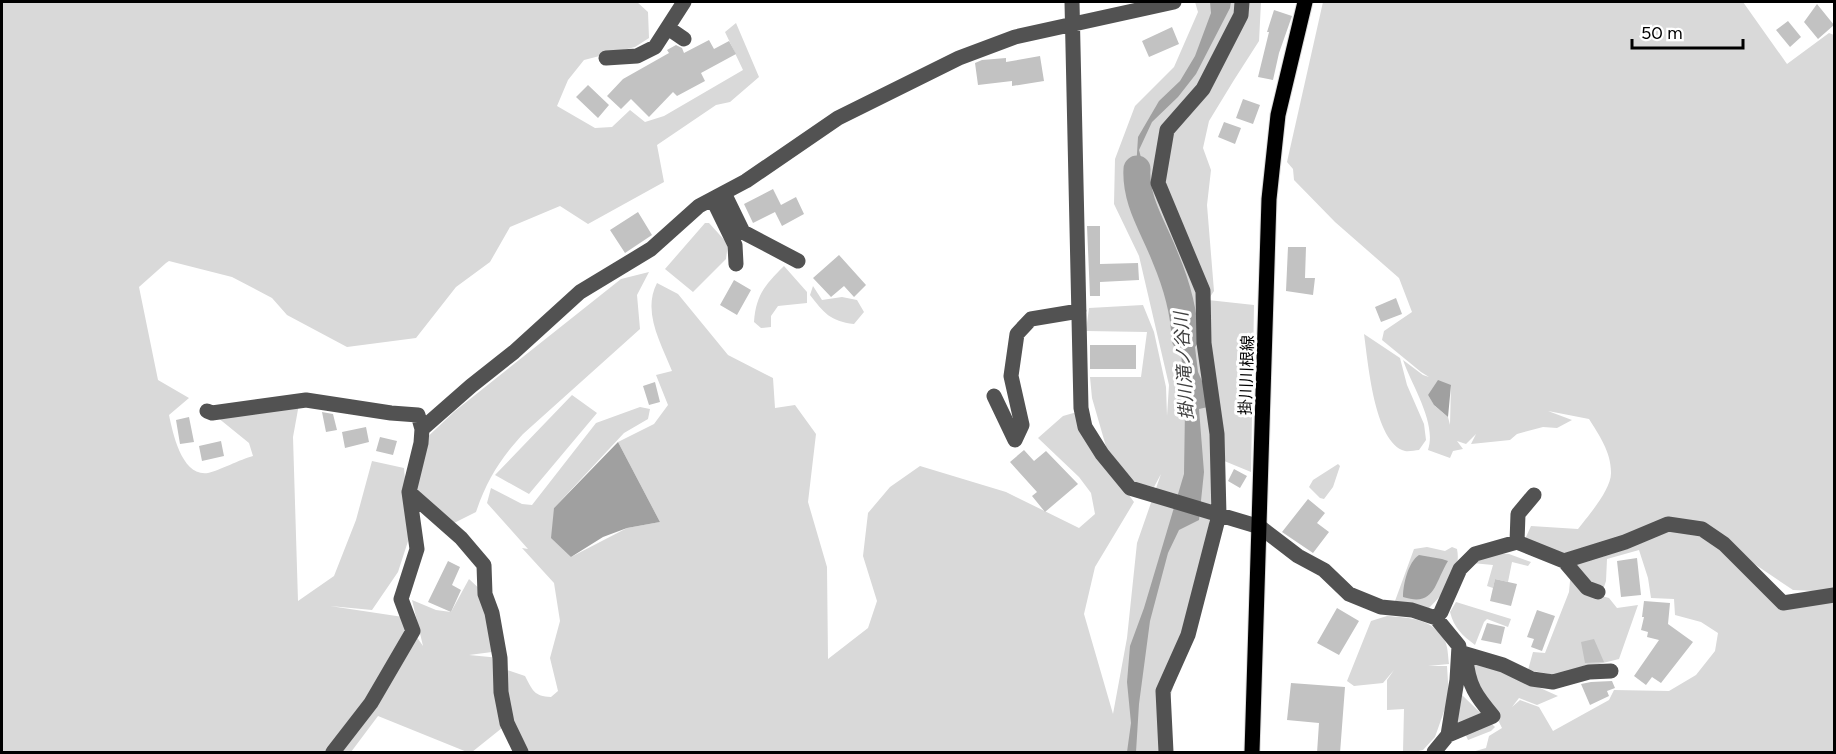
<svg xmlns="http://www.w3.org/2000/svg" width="1836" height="754" font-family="Figtree,'Noto Sans JP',sans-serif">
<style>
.green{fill:#d9d9d9;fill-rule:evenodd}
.water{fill:#a0a0a0}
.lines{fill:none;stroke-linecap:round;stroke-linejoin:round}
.river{stroke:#a0a0a0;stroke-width:27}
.building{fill:#c2c2c2}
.major-casing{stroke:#dbdbdb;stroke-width:17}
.minor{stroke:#525252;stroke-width:15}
.major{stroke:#000;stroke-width:15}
.labels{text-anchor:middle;stroke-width:6;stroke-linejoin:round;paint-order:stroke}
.street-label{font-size:16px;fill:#000;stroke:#fff}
.water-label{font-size:18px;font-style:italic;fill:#414141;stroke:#fff}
</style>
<rect width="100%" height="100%" fill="#fff"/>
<path class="green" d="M2,2H637L648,12L649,38L635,47L584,60L568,80L557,106L595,128L612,127L630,110L645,122L664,116L743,70L725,32L736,23L759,77L730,102L716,105L657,145L664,182L588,224L560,206L510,227L490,262L456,287L416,338L347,347L287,315L272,298L232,277L169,261L166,263L139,287L158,380L189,398L169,415C173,434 182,477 208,473C218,471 241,459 253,456L249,443L212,413L299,404L293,437L298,601L334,576L356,520L372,461L404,468L410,535L398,572L372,610L330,606L403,617L423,646L412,600L436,610L451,612L469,579L485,594L492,652L469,655L500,658L501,668L525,676C533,691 534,696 551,697L558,691L550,658L560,621L554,583L522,548L528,549L487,503L491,488L522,504L532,505L596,423L640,407L650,409L648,419L624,433L554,508L571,557L627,528L660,522L618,442L654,424L668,405L656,375L672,371C661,343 642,312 657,283L678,294L728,355L773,378L775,408L795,405L816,434L808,502L827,567L828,659L868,628L877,601L863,556L868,513L890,487L920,466L1006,492L1079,528L1095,514L1091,493L1079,477L1038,438L1063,416L1077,412L1098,452L1134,502L1095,567L1084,614L1113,714L1127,638L1137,543L1161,474L1154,487L1136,483L1107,450L1092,398L1090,377H1141L1147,332L1086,331L1089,308L1143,305L1154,332L1166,387L1167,416L1169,385L1139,256L1114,204L1115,159L1135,106L1174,67L1198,12L1195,2H1261L1259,41L1234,80L1209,121L1203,148L1211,170L1207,205L1214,291L1208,300L1254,305L1251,472L1217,458L1202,583L1170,698V752H523L507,724L472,752H467L378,716L351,752H2Z
M1323,2H1743L1787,64L1829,33L1834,35V592L1793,590L1707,532L1783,603L1834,595V752H1472L1486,748L1489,736L1502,728L1497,718L1479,703L1473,658L1558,696L1537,705L1519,698L1512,707L1520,700L1539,707L1553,731L1609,700L1614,690L1669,691L1696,675L1715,651L1718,633L1701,622L1675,615L1674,599L1651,598L1648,578L1639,550L1607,559L1606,581L1604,587L1592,590L1584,578L1522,546L1531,526L1578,529C1588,516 1612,489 1611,472C1611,452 1599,435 1589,419L1548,411L1572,420L1557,428L1543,427L1517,434L1510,440L1471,444L1476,434L1466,444L1457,441L1463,449L1453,451L1450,458L1428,450C1437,423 1412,386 1403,360L1423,375L1429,377L1421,372L1382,340L1384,331L1412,312L1399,278L1335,222L1294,180L1293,169L1287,162ZM1451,385L1450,424V425L1448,417L1435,406L1428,395Z
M705,223H709L728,244L726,259L693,292L665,269Z
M784,266L807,292V303L778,306L771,316V327L761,328L754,322C756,295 765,285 784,266Z
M649,272L637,295L640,329L523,434C500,459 487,480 476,512L446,527L409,492L421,443L455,411L621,279Z
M813,286L822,300L842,297L857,300L864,312L854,324C830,321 824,313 810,295Z
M1364,334L1400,358L1407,385L1424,424L1426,440L1419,450C1415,450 1409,452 1405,451C1374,443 1368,361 1364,334Z
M572,395L597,413L529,494L495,475Z
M1338,464L1340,466L1333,487L1324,499L1320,498L1309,487L1313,480Z
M1427,547L1445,551L1452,547L1457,549C1462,573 1443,594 1427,610L1395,601L1414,549Z
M1489,553L1509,554L1531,562L1528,566L1512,562L1508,582L1495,579L1493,588L1487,586L1493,565L1472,563Z
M1571,570L1602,596L1609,598L1617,608L1638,605L1619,659L1555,675L1528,670L1533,652L1545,653L1569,592Z
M1456,602L1511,619L1508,627L1487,619L1484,622L1475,645C1462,635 1454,628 1450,612Z
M1387,616C1410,618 1433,618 1445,641C1448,647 1448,657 1449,664L1428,666H1447L1449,697L1435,737L1423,750L1414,752H1403L1404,709L1387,710V680L1394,670L1383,683L1354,686L1347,681L1371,621Z
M1462,695L1495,727L1491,731L1468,740L1463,729L1456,727Z"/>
<path class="water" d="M1210,2H1231L1230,8L1196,74L1178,97L1152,122L1139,150C1144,167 1144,183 1147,200C1151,222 1166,240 1167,263L1135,186L1138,137L1159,101L1180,81L1195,56L1211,13Z
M1185,297L1191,314L1198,372L1205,388L1208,407L1199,409L1204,472L1199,520L1179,530L1168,553L1150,621L1139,704L1136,752H1127L1131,723L1127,682L1130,646L1144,608L1184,474L1185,409H1177L1179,384L1183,376L1177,305Z
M1438,380L1451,385L1448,417L1434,405L1428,395Z
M618,442L660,522L627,528L603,537L571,557L551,538L554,508Z
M1419,555L1442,559L1448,561C1434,584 1435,607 1403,597C1403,585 1408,562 1419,555Z"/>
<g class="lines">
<path class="river" d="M1137,169C1135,201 1154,228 1165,257C1176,283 1184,309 1185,338"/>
</g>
<path class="building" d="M1817,4L1834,25L1818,39L1804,22Z
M1274,10L1292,16L1279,53L1273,80L1258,77L1269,32H1267Z
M1788,21L1801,37L1790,47L1776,30Z
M1172,27L1179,44L1149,57L1142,41Z
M709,40L714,49L729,41L736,54L701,73L705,81L677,96L673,92L649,117L631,99L621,109L607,96L623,79L669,53L667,50L676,45L682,48L684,53Z
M1040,56L1044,81L1012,86V81L978,85L975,63L982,60L1006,58V62Z
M588,85L609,105L598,118L576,97Z
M1243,99L1260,105L1253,124L1236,118Z
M1224,122L1241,128L1235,144L1218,137Z
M773,189L781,205L796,197L804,214L782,226L775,212L753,223L744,204Z
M638,212L652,235L625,253L610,230Z
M1087,226H1100V264L1138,263L1139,280L1100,282V296H1090Z
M1288,247H1306L1305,278H1315L1313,295L1286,291Z
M839,255L866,285L854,297L844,286L831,297L813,278Z
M734,280L751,290L737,315L720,305Z
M1396,298L1402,314L1381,322L1375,307Z
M1090,345H1136V369H1090Z
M655,382L660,402L649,405L643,386Z
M322,412L333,414L337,430L326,432Z
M189,417L194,442L180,444L176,420Z
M366,427L369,442L345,448L342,432Z
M380,437L397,441L393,455L376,451Z
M221,441L224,456L202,461L199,446Z
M1024,450L1034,461L1046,451L1078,484L1045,512L1032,496L1037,492L1010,462Z
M1234,469L1247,476L1240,488L1228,481Z
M1308,499L1325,513L1317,523L1329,532L1313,553L1282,532Z
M1637,558L1641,595L1621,597L1617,561Z
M448,561L460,567L452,585L461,590L451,612L428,602Z
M1495,579L1517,584L1511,606L1490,601Z
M1644,601L1670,603L1668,624L1693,642L1661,683L1652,677L1646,685L1634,676L1659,640L1647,637L1648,632L1641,630L1644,617H1642Z
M1337,608L1359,621L1339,655L1317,643Z
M1537,610L1555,616L1542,651L1531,647L1534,639L1527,637Z
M1487,623L1505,627L1501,644L1481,640Z
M1594,639L1604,662L1585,663L1581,642Z
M1612,681L1615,688L1607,691L1609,696L1590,705L1581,684L1591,682Z
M1291,683L1345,687L1340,753H1317L1319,723L1287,720Z"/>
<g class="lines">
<defs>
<path id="major" d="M1252,752L1269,199L1278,115L1305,2"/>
</defs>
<use href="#major" class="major-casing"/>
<path class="minor" d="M1072,2L1081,408L1085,427L1102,454L1130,488L1260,527L1298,556L1324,570L1349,594L1381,607L1412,610L1436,618L1441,612L1460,569L1475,554L1517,542L1564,561L1625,542L1668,524L1702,529L1724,544L1783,603L1834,595
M668,28L684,39
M606,58L637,56L655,47L684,2
M724,193L743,232L798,261
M713,200L735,245L736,264
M994,396L1015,440L1022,425L1011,376L1017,334L1031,319L1079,311
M207,411L212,413L306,400L391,413L418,415L422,429
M1517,542L1518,514L1534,495
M1564,561L1587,588L1598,592
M1459,652L1503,665L1532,679L1553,682L1589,672L1611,671
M1448,735L1493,716C1476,696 1468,685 1466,658
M333,752L371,703L413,631L401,599L417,549L409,492
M521,752L507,723L501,692L500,658L492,613L485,594L484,565L461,538L409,492L421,443L422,429L471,386L514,352L580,292L651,249L699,206L746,181L838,118L959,58L1015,37L1174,2
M1166,752L1163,691L1188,635L1219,515L1217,434L1204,343L1203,291L1158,183L1167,130L1203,89L1241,15L1242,2
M1434,752L1448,735L1457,680L1459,646L1436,618"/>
<use href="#major" class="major"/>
</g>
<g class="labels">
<g class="street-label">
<text transform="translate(1246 375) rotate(-88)" y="6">掛川川根線</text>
</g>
<g class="water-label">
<text transform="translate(1184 366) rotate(-93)" y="6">掛川滝ノ谷川</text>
</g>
</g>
<rect width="1836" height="754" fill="none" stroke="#000000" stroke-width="6"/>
<path d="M1632 39v9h111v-9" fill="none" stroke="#000000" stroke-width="3"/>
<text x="1641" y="39" font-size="18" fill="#000000" stroke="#ffffff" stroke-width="4.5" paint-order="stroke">50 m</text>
</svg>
